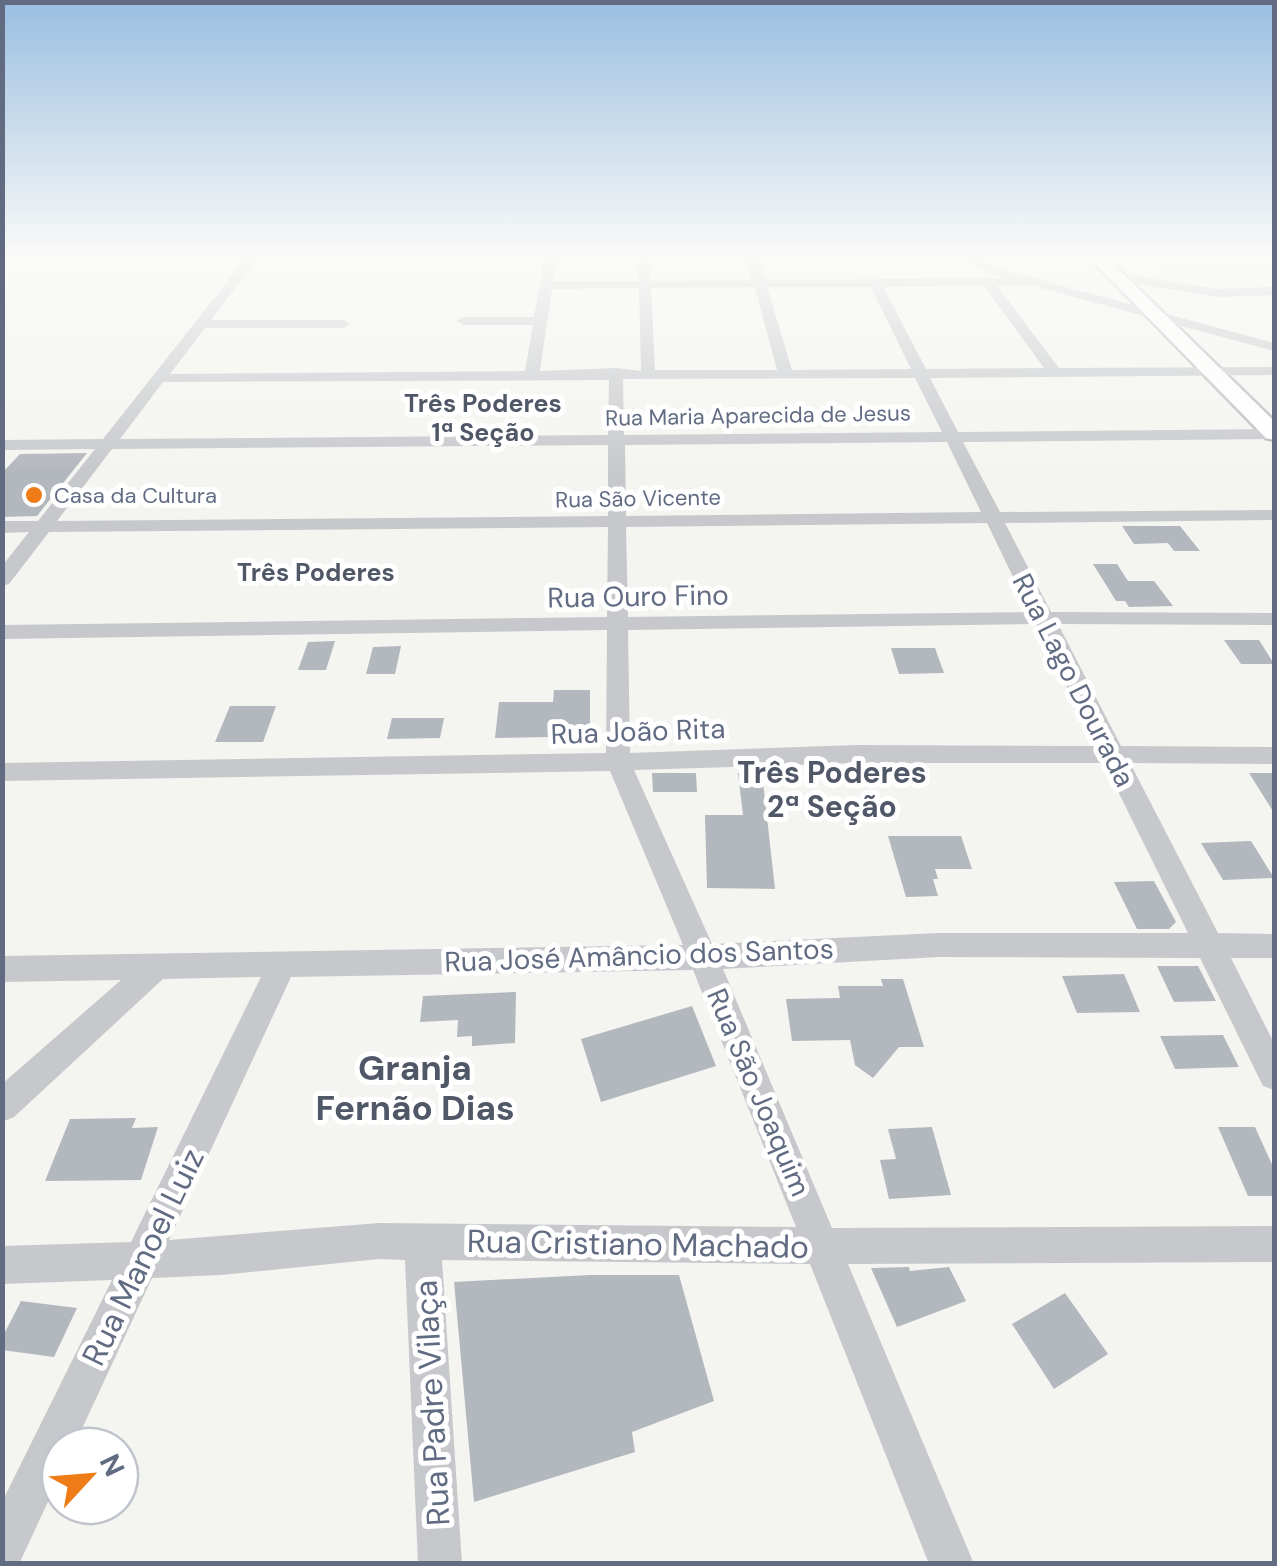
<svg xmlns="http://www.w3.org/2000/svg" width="1277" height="1566" font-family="'DM Sans',sans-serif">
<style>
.built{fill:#e4e5e4}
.building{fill:#b3b7be}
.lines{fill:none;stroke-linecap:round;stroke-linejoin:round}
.secondary-casing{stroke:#b8bac0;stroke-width:5}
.street{fill:#c6c8cc;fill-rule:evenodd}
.secondary{fill:#fff;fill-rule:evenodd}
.poi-dot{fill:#ef7c16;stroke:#fff;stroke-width:4}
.labels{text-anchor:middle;stroke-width:10;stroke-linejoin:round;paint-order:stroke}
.far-street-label{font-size:22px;fill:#616c83;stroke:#fff}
.far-poi-label{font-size:22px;fill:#616c83;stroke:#fff;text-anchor:start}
.far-neighbourhood-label{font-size:25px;font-weight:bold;fill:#505868;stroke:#fff}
.street-label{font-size:28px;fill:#616c83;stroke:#fff}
.neighbourhood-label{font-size:30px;font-weight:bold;fill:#505868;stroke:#fff}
.near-street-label{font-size:32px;fill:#616c83;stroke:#fff}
.near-neighbourhood-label{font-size:35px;font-weight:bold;fill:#505868;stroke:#fff}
</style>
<rect width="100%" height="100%" fill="#f4f5f0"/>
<path class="built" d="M1154,254H1274V268L1172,277Z"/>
<path class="building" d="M87,453L37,516L2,517V473L20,454Z
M1122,526H1180L1200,551H1174L1168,543L1134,544Z
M1093,564H1117L1128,581H1154L1173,606L1129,607L1125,601H1116Z
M1224,640H1259L1274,664H1241Z
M335,641L326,670H298L308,642Z
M401,646L395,674H366L373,647Z
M891,648H935L944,673L899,674Z
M554,690H590V726H599L600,746L549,747V737L495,738L499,702H553Z
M230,706H276L263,742H215Z
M392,718H444L440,738L387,739Z
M652,773H696L697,792H653Z
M738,773H762L775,889L707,888L705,815H743Z
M1249,773H1274V813Z
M888,836H961L972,869H935L938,879H933L938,896L906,897Z
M1251,841L1274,878L1223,880L1201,843Z
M1154,881L1176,922L1169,929H1137L1114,882Z
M1157,966H1198L1216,1001L1174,1002Z
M1124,974L1140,1012L1077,1013L1062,976Z
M881,979H903L924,1047H899L873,1078L855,1065L850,1040L792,1041L786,999L840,998L838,986H883Z
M516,992L515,1043L472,1046V1036L457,1037L458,1020L420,1022L423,996Z
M692,1006L716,1066L601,1102L581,1039Z
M1223,1035L1239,1067L1175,1069L1160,1036Z
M136,1118L132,1128L158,1127L141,1180L45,1181L70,1119Z
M932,1127L951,1195L889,1199L880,1160L896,1159L888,1129Z
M1218,1127H1255L1274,1169V1196H1248Z
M909,1267L910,1271L949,1267L966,1301L897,1327L871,1268Z
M590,1275H679L714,1401L632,1432L635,1452L474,1502L454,1282Z
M1065,1293L1108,1354L1054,1389L1012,1324Z
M21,1301L77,1308L54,1357L2,1350V1338Z"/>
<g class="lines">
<defs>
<path id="secondary" d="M1086,254H1103L1274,421V440L1266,438Z"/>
</defs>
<use href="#secondary" class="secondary-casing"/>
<path class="street" d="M249,254H261L211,320H343L350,324L343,328H205L170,374L525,371L533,325H464L457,321L464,317H534L545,254H557L553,281H639L638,254H650L651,281L752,280L745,254H757L765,280L1007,278L989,274L958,254H972L997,268L1274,343V351L1033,286H997L1059,368L1274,367V375L930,378L958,432L1274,429V439L963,442L1000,512L1274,510V520L1005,523L1051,612L1274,613V625L1058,624L1121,746L1274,747V764L1130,763L1218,933L1274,934V958H1231L1274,1043V1090L1263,1086L1200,958L939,957L723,969L832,1228L1274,1226V1262L848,1264L974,1564H929L810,1264L442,1260L462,1564H418L405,1260L379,1259L221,1275L152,1278L74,1446H60V1476L19,1564H2V1502L112,1280L2,1284V1246L131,1242L261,977L163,979L14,1117L2,1122V1084L121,980L2,982V956L683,945L610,771L2,781V763L606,753L607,630L2,639V625L607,617L608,527L49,532L9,584L2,586V566L29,532L2,533V521H38L95,449L2,450V440L103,439ZM984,286L985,287L1044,368L926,369L883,287ZM755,287L777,370H655L651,288ZM767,287H871L911,369L792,370ZM639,288L641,371L616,368L540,371L552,289ZM915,378L942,432L624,435L623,379ZM609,380L608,435L120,439L163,382ZM947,442L981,512L626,516L625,445ZM608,445V516L57,521L112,449ZM987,523L1030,612L628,617L626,527ZM1036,624L1096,746L857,745L630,753L628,630ZM857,763H1104L1188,933H939L712,944L634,770ZM693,970L796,1227L379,1223L169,1240L291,977Z
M1117,273L1217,289L1274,287V295L1217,297L1113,280Z"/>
<use href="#secondary" class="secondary"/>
</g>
<linearGradient id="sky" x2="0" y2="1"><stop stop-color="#9abee0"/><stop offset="0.54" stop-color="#fafaf8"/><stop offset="1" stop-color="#fafaf8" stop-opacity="0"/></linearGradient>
<rect width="1277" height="473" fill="url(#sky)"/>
<circle class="poi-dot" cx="34" cy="495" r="10"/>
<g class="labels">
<g class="far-street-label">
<text transform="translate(758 415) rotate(-1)" y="8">Rua Maria Aparecida de Jesus</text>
<text transform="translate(638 498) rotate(-1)" y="8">Rua São Vicente</text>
</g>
<g class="far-poi-label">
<text x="54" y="503">Casa da Cultura</text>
</g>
<g class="far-neighbourhood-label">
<text x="483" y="412">Três Poderes<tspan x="483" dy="29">1ª Seção</tspan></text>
<text x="316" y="581">Três Poderes</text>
</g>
<g class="street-label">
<text transform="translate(638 596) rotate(-1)" y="10">Rua Ouro Fino</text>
<text transform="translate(1074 680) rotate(63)" y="10">Rua Lago Dourada</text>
<text transform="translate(638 731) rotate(-2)" y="10">Rua João Rita</text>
<text transform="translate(639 955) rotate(-2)" y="10">Rua José Amâncio dos Santos</text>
<text transform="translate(759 1092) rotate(67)" y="10">Rua São Joaquim</text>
</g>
<g class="neighbourhood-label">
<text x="832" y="783">Três Poderes<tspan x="832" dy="34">2ª Seção</tspan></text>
</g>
<g class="near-street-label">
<text transform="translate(638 1244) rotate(1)" y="11">Rua Cristiano Machado</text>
<text transform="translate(143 1257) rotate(-64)" y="11">Rua Manoel Luiz</text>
<text transform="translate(432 1403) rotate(-93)" y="11">Rua Padre Vilaça</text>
</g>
<g class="near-neighbourhood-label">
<text x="415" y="1080">Granja<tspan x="415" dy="40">Fernão Dias</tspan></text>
</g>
</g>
<rect width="1277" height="1566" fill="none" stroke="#616c83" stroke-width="10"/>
<g transform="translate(90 1476) rotate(64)"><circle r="48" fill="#ffffff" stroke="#c0c4cd" stroke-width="2.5"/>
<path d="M0-8L18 38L0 25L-18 38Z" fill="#ef7c16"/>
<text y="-15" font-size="28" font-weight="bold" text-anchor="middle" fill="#616c83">N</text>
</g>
</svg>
